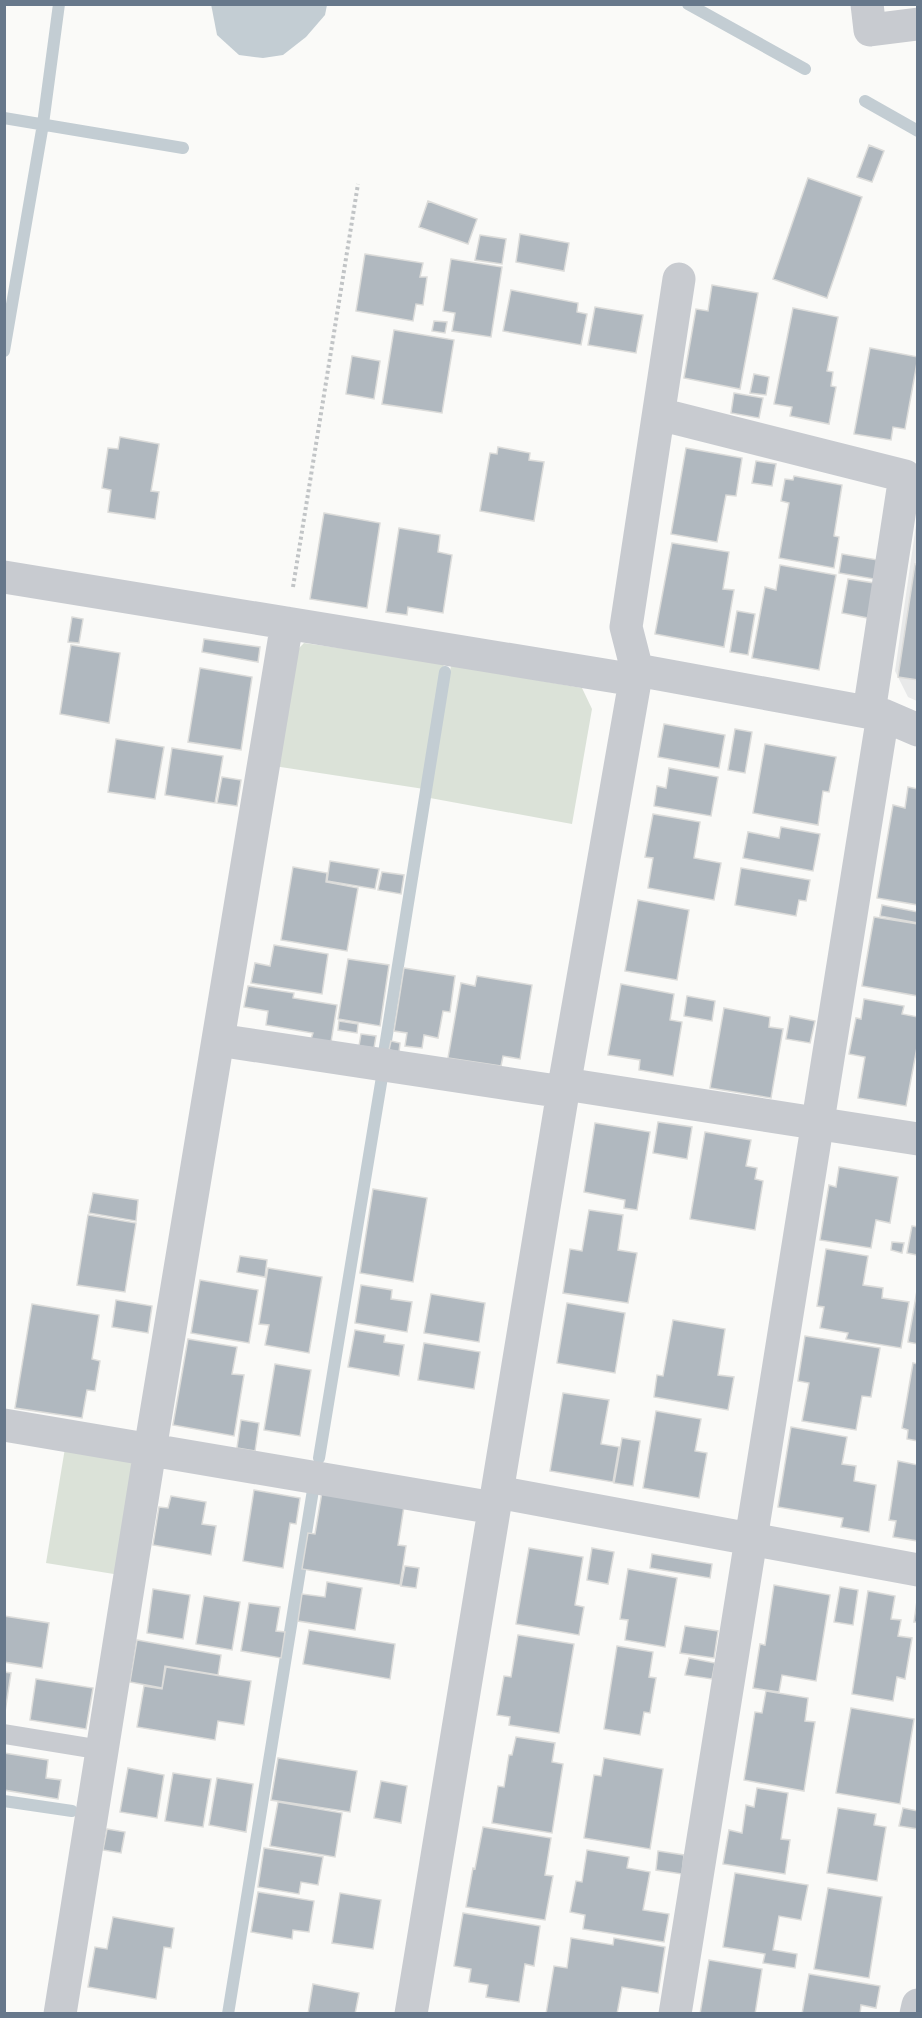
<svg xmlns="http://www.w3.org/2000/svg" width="922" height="2018" font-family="Helvetica,sans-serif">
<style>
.built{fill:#e8e9e9}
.green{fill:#dbe2d8}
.water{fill:#c3cdd3}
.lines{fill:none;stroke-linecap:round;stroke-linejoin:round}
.stream{stroke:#c3cdd3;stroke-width:12}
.building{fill:#b0b8bf;stroke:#dcdcda;stroke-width:1.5}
.path{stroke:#c1c4c6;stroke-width:4;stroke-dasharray:3 3;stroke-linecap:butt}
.lane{stroke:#c8cbd0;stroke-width:20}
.street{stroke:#c8cbd0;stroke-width:33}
</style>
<rect width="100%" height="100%" fill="#fafaf8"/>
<path class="built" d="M917,518V701L908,697L895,671Z"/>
<path class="green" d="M304,643L444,663L424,789L274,766L291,656Z
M451,665L582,688L592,709L572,824L430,798Z
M66,1442L134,1453L120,1575L46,1563Z"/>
<path class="water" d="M211,4H327V5L325,15L306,37L283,55L263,58L239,55L217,35Z"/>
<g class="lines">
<path class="stream" d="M688,4L805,69
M865,101L918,131
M4,118L183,148
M4,351L43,124L59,4
M384,1053L445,672
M319,1458L382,1077
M4,1801L72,1811
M228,2014L313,1490"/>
</g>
<path class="building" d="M869,145L884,151L872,182L857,177Z
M808,178L862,197L827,298L773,279Z
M428,201L477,219L468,244L419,227Z
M520,234L569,243L564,271L516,262Z
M480,235L506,239L502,264L475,260Z
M365,254L423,263L420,277H427L423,305L416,304L413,321L356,311Z
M451,259L502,267L491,337L452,331L455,313L443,311Z
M712,285L758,293L740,389L684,378L696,309L708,311Z
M511,290L578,303L577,312L587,314L581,345L503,331Z
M595,307L643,315L636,353L588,345Z
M793,308L838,317L827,371L833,372L831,386L836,387L829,424L790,416L792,407L774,404Z
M434,321L447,322L445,333L432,331Z
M394,330L454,340L442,413L382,404Z
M870,348L918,357L905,429L893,427L891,440L854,434Z
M352,356L380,361L374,399L346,394Z
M754,374L769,377L766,395L750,393Z
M734,393L763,398L759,418L731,413Z
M120,437L159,444L151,491L159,492L155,519L108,512L111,490L102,488L108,448L118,449Z
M498,447L530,453L529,460L544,462L534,521L480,511L490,453L497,454Z
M686,448L742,458L736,496L726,495L717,542L671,534Z
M756,461L776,464L772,486L752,483Z
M794,476L842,485L834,536L839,537L834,568L779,558L789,503L781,501L785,479L793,480Z
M324,513L380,523L367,608L310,599Z
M399,528L440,535L438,552L452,555L443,613L408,607L407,615L386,612Z
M672,543L729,552L723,589L734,590L724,647L655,634Z
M842,554L878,560L874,579L839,573Z
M915,564L918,565V680L898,677Z
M780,565L836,575L819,670L752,658L765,587L776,590Z
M848,579L874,583L868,618L842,613Z
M737,611L755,614L748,655L730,652Z
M72,617L83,619L79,643L68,642Z
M204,639L260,647L258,662L202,652Z
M71,645L120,653L109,723L60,714Z
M200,668L252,677L241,750L188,742Z
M664,724L725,735L719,768L658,757Z
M735,729L752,732L745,773L728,770Z
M116,739L164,747L155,799L108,792Z
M765,744L836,757L829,792L823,791L818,825L753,813Z
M172,748L223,756L215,803L165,795Z
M669,768L718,777L711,816L654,806L657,786L666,788Z
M222,777L241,780L237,806L217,803Z
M908,787L918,789V905L877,898L893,805L905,808Z
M653,814L700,822L694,858L721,863L714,900L648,888L653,858L645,857Z
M781,827L820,834L813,871L743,858L748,832L779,838Z
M330,861L379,869L375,889L327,881Z
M293,867L327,873L326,882L358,888L347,951L281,940Z
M741,868L810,880L806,901L799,900L796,916L735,905Z
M382,872L404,875L401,894L378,890Z
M638,900L689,910L677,980L625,971Z
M882,905L918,912V923L880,916Z
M874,917L918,924V996L862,986Z
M274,945L328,954L322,994L251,983L255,963L270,966Z
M348,959L389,965L380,1026L338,1019Z
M404,968L455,976L450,1012L443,1011L438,1038L424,1035L422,1048L405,1046L407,1033L394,1031Z
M477,976L532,985L520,1059L503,1056L501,1066L448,1058L461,983L475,986Z
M621,984L674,994L670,1020L682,1022L673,1076L639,1070L640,1060L608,1055Z
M248,986L294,993L293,998L337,1005L331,1042L311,1039L313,1033L266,1025L268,1011L244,1007Z
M687,996L715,1001L712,1021L684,1016Z
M864,999L904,1006L902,1014L918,1017V1042L906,1106L858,1098L865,1057L849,1054L856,1018L861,1019Z
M724,1008L770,1017L769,1027L783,1029L771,1098L710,1088Z
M790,1016L815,1021L810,1043L786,1039Z
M339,1021L358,1024L357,1033L338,1030Z
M361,1034L376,1036L374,1048L359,1046Z
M391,1041L400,1043L399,1052L389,1050Z
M658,1122L692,1127L687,1159L653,1153Z
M595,1123L650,1132L637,1210L624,1208L625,1200L584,1192Z
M705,1132L751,1140L746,1166L757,1168L755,1179L763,1181L755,1230L690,1219Z
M839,1167L898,1177L890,1223L876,1220L871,1248L820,1240L829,1185L836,1187Z
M373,1189L427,1198L413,1282L360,1273Z
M93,1193L138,1200L136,1221L89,1213Z
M589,1210L623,1215L618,1250L637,1253L628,1303L563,1293L570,1249L582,1251Z
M88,1215L136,1223L125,1292L77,1285Z
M912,1226L918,1227L917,1255L907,1253Z
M892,1242L904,1243L902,1253L891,1250Z
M826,1249L868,1256L863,1285L883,1288L882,1298L909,1302L901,1348L846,1339L848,1333L820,1328L824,1307L817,1306Z
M240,1256L267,1260L265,1277L237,1272Z
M268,1268L322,1277L309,1353L265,1345L269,1325L259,1324Z
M200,1280L258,1290L249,1343L191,1333Z
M361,1285L392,1290L391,1299L412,1302L407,1332L355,1323Z
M918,1285V1344L908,1342Z
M431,1294L485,1303L479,1342L424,1333Z
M116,1300L152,1306L148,1333L112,1327Z
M567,1303L625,1313L615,1373L557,1363Z
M32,1304L99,1315L92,1359L100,1361L95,1391L87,1390L82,1418L15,1408Z
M673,1320L725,1329L718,1375L734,1377L728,1410L654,1397L657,1375L663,1376Z
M355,1330L385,1335L384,1342L404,1345L399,1376L348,1367Z
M805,1336L880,1348L871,1397L862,1396L856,1430L802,1421L809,1383L798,1381Z
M188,1339L237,1347L232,1374L244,1375L234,1436L173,1425Z
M424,1343L480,1352L474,1389L418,1380Z
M913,1363L918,1364V1441L907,1439L908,1430L902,1428Z
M275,1364L311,1370L300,1436L264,1430Z
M563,1393L609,1400L601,1444L619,1447L613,1482L550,1471Z
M656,1411L701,1419L695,1451L707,1453L699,1498L643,1488Z
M241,1420L259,1423L255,1451L237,1448Z
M791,1427L847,1437L842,1464L856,1466L854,1481L876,1485L869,1532L841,1527L843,1518L778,1507Z
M622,1438L640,1441L633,1486L614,1483Z
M898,1461L918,1465V1541L893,1537L896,1521L889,1520Z
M254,1490L300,1498L296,1524L290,1523L283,1568L243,1561Z
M322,1492L404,1506L398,1545L406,1546L400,1585L302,1569L308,1533L315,1534Z
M171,1496L206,1502L202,1524L216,1526L211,1555L153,1545L159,1507L168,1508Z
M529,1548L583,1557L575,1605L584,1607L579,1635L516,1624Z
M592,1548L614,1552L608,1584L587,1580Z
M652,1554L712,1564L710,1578L650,1568Z
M405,1566L419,1568L416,1588L401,1586Z
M628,1569L677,1578L665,1647L625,1640L628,1620L620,1619Z
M327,1582L362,1588L355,1630L298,1621L302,1594L325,1597Z
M774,1585L830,1595L816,1681L782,1675L779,1692L753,1688L760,1644L765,1645Z
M840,1587L858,1590L853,1625L834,1622Z
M153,1589L190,1595L183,1639L147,1633Z
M868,1591L895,1596L891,1619L901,1620L898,1636L912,1638L905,1679L897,1677L893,1701L852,1694Z
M204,1596L240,1602L232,1650L196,1644Z
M917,1601H918V1622H914Z
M249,1603L280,1607L276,1631L285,1632L281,1658L241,1651Z
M4,1616L49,1623L42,1668L4,1662Z
M685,1626L718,1631L714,1658L680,1653Z
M309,1630L395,1644L390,1679L303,1664Z
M518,1635L574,1644L559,1733L509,1725L510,1717L497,1715L504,1676L511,1677Z
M137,1640L221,1655L218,1675L165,1666L162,1688L130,1682Z
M617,1646L653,1652L649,1677L656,1678L650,1713L644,1712L640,1735L604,1729Z
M689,1658L715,1663L712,1679L685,1675Z
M166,1667L251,1681L244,1725L218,1721L215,1740L137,1727L144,1686L162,1689Z
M4,1672L11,1673L5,1712H4Z
M36,1679L93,1688L86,1729L30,1720Z
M766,1691L808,1698L805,1721L815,1722L804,1791L744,1780L755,1712L762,1713Z
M851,1708L914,1719L900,1804L836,1793Z
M516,1737L555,1743L552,1762L563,1764L552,1833L492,1823L498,1786L504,1787L509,1755H512Z
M4,1753L48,1760L46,1778L61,1780L58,1799L4,1790Z
M278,1758L357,1771L350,1812L271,1800Z
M604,1758L663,1769L650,1849L584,1838L594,1775L601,1776Z
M128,1768L164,1775L157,1818L120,1812Z
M173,1773L211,1779L203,1827L165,1821Z
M217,1778L253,1784L246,1832L209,1825Z
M381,1781L407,1786L401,1823L374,1818Z
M757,1788L788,1793L781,1839L790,1840L785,1874L723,1864L729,1830L742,1833L746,1805L754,1807Z
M278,1802L342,1813L335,1857L270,1846Z
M838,1808L876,1814L874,1825L886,1827L877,1881L827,1873Z
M903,1808L918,1811V1829L899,1826Z
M483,1827L551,1838L545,1875L553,1876L545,1920L466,1907L473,1868L475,1869Z
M107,1829L125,1832L121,1853L103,1850Z
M264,1848L323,1857L318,1885L301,1882L299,1894L258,1887Z
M587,1850L629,1857L627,1868L650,1872L643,1910L669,1914L664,1942L583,1929L585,1915L570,1912L576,1881L582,1882Z
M658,1851L684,1855L682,1874L656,1870Z
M735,1873L808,1885L801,1920L779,1916L773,1950L797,1954L795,1968L763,1963L765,1954L723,1947Z
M828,1888L882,1897L869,1978L814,1969Z
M258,1892L314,1901L309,1932L293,1930L292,1939L251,1932Z
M340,1893L381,1900L373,1949L332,1943Z
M463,1913L540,1926L534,1966L525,1964L519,2002L486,1997L488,1985L469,1982L471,1969L454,1966Z
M113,1917L174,1928L171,1948L164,1947L156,1999L88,1987L95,1947L107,1949Z
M571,1938L613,1945L614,1938L665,1947L658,1993L622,1987L617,2014H546L554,1966L567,1968Z
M709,1960L762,1969L755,2014H700Z
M809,1974L880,1986L876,2008L861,2005L860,2014H802Z
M313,1984L359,1993L355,2014H308Z"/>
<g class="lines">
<path class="path" d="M293,587L358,184"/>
<path class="lane" d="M4,1734L102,1750"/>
<path class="street" d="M867,4L870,30L918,24
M659,414L905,476L869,712
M4,577L635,680
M637,670L883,715L918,730
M218,1040L563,1092
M565,1084L918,1139
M4,1425L494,1508
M497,1492L918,1570
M60,2014L150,1450L287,623
M411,2014L563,1092L637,670L626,627L679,279
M675,2014L883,715
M916,2014L918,2005"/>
</g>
<rect width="922" height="2018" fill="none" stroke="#67788b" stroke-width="12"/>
</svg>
